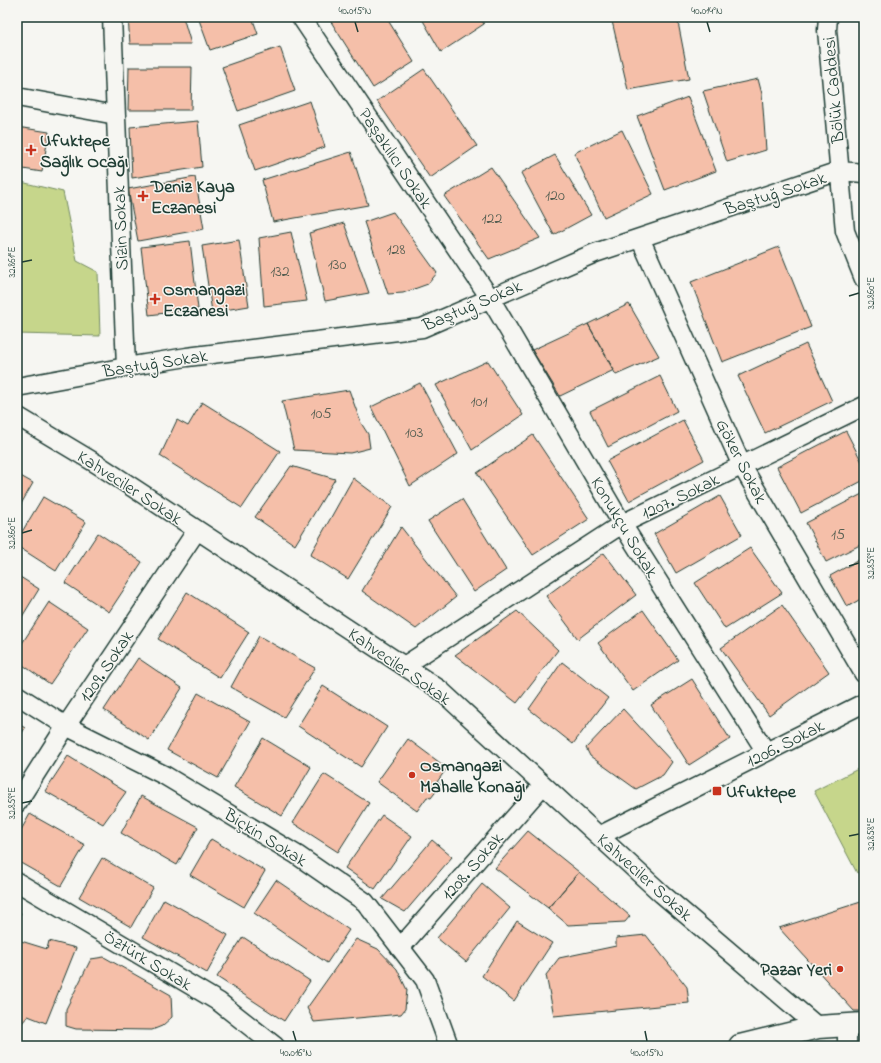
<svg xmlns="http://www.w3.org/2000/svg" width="881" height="1063" font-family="'Indie Flower',sans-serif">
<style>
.green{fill:#c6d68b;stroke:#728a60}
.building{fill:#f5bfa9;stroke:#1f3d34}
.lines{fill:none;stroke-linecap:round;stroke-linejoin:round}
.street-casing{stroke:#1f3d34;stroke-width:21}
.secondary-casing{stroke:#1f3d34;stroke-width:25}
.street{stroke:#f6f6f2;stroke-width:18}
.secondary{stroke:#f6f6f2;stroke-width:22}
.ticks{fill:none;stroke:#1f3d34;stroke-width:1.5}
.poi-dot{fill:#c8321e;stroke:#f6f6f2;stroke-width:1.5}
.labels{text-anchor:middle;stroke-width:3;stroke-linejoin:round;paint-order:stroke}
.number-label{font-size:16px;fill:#545e51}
.street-label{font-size:18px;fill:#1f3d34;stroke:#f6f6f2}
.poi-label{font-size:18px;font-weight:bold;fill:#1f3d34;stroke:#f6f6f2;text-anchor:start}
.neatline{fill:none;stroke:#1f3d34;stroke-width:1.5}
.ticks-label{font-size:10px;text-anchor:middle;fill:#1f3d34}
</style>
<rect width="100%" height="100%" fill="#f6f6f2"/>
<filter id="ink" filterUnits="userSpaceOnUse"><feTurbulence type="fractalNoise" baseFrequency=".025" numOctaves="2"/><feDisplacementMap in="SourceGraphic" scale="8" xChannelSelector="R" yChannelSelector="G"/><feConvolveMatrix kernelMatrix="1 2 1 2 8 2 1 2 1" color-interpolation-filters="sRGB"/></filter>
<g filter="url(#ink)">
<path class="green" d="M17,181L63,192L77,261L98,272L100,336L17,334Z
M864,766V870L857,873L814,791Z"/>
<path class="building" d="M128,17H183L191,44H130Z
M198,17H252L258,34L210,50Z
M328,17H386L414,62L373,88Z
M421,17H480L484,24L441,52Z
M632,17H677L689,79L628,90L612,21Z
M280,47L295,91L238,111L222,67Z
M129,67H192L191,110H128Z
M424,69L477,146L430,178L377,101Z
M758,79L762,94L766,150L727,162L703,91Z
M688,97L716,171L665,190L637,116Z
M310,101L325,147L255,171L239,125Z
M198,121L202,167L132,178L130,127Z
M17,127L49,132L42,172L17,168Z
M622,130L653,194L604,217L574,153Z
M351,152L368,205L273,222L262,180Z
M555,155L591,215L554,235L521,173Z
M491,167L540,238L489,259L444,196Z
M195,177L204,229L138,241L128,189Z
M393,212L437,273L428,284L403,293L388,294L364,222Z
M344,223L369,293L325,301L309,233Z
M291,232L307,301L264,306L259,238Z
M239,240L249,306L212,312L202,246Z
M190,241L198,309L149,315L141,247Z
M779,247L811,327L722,362L691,282Z
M629,304L659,356L616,375L588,324Z
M588,324L614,370L560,396L532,350Z
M806,344L832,401L765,433L738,376Z
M488,361L523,415L472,450L436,385Z
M660,376L677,411L608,447L590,411Z
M420,383L458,454L410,486L371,407Z
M349,390L361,423L368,434L370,448L350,453L294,450L282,401Z
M202,402L280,451L242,508L160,456L177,420L188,426Z
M683,420L704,460L629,501L607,461Z
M846,431L864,466V480L801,513L777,467Z
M533,435L589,519L533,555L477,473Z
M291,466L335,479L295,545L255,517Z
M17,474L33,483L17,511Z
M353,478L392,507L348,579L310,555Z
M864,493V543L826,562L806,523Z
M720,496L742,535L676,573L654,534Z
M43,497L86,522L56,571L17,546V540Z
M462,499L506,570L474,592L428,521Z
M401,527L456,597L416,629L362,591Z
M98,533L142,562L109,612L65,583Z
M750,548L782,593L725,629L695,583Z
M604,553L636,595L578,639L546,596Z
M864,557V597L847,607L830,576Z
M17,575L39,589L17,625Z
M187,592L249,632L220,678L158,639Z
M49,602L88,628L50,684L17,661V651Z
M782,605L829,672L769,715L721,648Z
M643,610L678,660L633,691L598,643Z
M517,611L558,650L517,703L455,655Z
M864,614V622L860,616Z
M259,636L315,668L284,717L231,687Z
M138,658L182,688L149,740L104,710Z
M562,662L608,698L573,744L529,709Z
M692,679L730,739L689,765L651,705Z
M323,686L387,727L361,767L298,726Z
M198,693L250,722L218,778L167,750Z
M623,709L672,762L663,775L636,789L590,756L586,748Z
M17,723L25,728L17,741Z
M263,738L311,767L282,816L234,787Z
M408,739L447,768L437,782L441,785L431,798L427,797L417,811L377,782Z
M68,756L126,792L103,824L45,791Z
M324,774L369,803L338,852L293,823Z
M141,796L198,827L177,865L121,833Z
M30,814L85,845L61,886L17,861V837Z
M382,815L412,836L375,889L345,868Z
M528,831L579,872L548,908L495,868Z
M211,839L265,871L244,907L190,875Z
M432,840L452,857L405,912L382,899Z
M102,858L153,888L131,927L79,897Z
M579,872L630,916L625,922L568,925L548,908Z
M276,880L349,930L327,963L254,913Z
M482,884L510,908L466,962L437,938Z
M164,899L228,935L207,973L143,937Z
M864,901V1011H854L779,928Z
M17,911L21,913L17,920Z
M517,921L552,943L514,1001L482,976Z
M646,935L687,987L689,1003L554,1016L546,975L559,958L616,946V938Z
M243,937L310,981L284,1021L217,977Z
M356,939L378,949L397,969L407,990L405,1009L401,1014L314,1022L307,1008Z
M21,941L47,949L49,941L76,948L46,1023L28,1016L22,1023L17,1021V949Z
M104,957L171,995L172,1017L162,1026L152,1030L76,1029L66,1026V1009L91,959Z"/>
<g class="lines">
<defs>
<path id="street" d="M112,17L126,367
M301,17L490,298L622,524L766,752
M828,17L827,30L845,231L864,279
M17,97L116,115
M640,238L742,466L864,674
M17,387L126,367L187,357L422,328L595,253L839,171L864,173
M17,416L97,464L439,689L662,894L818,1027
M404,666L622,524L864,406
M17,695L66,726L164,775L297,855L365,902L425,980L449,1046
M17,803L66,726L197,530
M599,836L864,703
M17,882L219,1002L275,1046
M400,948L543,785
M847,1025V1046"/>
<path id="secondary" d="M740,1046L818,1027L864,1024"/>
</defs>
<use href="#street" class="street-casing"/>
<use href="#secondary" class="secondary-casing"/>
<use href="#street" class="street"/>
<use href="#secondary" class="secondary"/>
</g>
</g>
<path class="ticks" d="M355,22L358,32M707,22L710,32M22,262L32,260M849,296L859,293M22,533L32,530M849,566L859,563M22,803L32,801M849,836L859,834M293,1031L296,1041M645,1031L647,1041"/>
<g class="poi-dot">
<path d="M29 144h4v4h4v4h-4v4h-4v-4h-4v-4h4z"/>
<path d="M141 190h4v4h4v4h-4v4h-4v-4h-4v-4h4z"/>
<path d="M153 293h4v4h4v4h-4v4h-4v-4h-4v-4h4z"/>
<circle cx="412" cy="775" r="4"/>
<rect x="712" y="786" width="10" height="10" rx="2"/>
<circle cx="840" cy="969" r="4"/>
</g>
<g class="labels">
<g class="number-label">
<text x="555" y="200">120</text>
<text x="492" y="223">122</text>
<text x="396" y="254">128</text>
<text x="337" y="269">130</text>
<text x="280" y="276">132</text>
<text x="479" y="406">101</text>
<text x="321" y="418">105</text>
<text x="414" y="437">103</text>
<text x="838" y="539">15</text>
</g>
<g class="street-label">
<text transform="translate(833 90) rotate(-95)" y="6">Bölük Caddesi</text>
<text transform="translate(396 158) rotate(56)" y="6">Paşakılıcı Sokak</text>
<text transform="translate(775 193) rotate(-18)" y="6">Baştuğ Sokak</text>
<text transform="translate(120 228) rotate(-92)" y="6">Sizin Sokak</text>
<text transform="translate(472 305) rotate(-23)" y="6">Baştuğ Sokak</text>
<text transform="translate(155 363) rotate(-9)" y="6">Baştuğ Sokak</text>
<text transform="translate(742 461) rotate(63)" y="6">Göker Sokak</text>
<text transform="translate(130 487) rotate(33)" y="6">Kahveciler Sokak</text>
<text transform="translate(680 496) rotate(-26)" y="6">1207. Sokak</text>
<text transform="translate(625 527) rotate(59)" y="6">Konukçu Sokak</text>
<text transform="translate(106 666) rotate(-56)" y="6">1209. Sokak</text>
<text transform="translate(400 666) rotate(35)" y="6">Kahveciler Sokak</text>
<text transform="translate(785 743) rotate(-27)" y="6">1206. Sokak</text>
<text transform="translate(266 837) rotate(32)" y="6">Biçkin Sokak</text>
<text transform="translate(472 866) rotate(-49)" y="6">1208. Sokak</text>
<text transform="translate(645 877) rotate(42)" y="6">Kahveciler Sokak</text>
<text transform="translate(148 960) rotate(31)" y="6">Öztürk Sokak</text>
</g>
<g class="poi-label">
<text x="40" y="146">Ufuktepe<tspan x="40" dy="21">Sağlık Ocağı</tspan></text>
<text x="151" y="192">Deniz Kaya<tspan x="151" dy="21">Eczanesi</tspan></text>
<text x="163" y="295">Osmangazi<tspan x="163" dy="21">Eczanesi</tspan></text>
<text x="420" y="771">Osmangazi<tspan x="420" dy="21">Mahalle Konağı</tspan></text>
<text x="726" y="797">Ufuktepe</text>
<text x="832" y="975" text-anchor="end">Pazar Yeri</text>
</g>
</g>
<rect width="881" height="1063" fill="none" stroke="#f6f6f2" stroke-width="44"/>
<rect x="22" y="22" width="837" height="1019" class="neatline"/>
<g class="ticks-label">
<text x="355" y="14">40.015°N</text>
<text x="707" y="14">40.014°N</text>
<text transform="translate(11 262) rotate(-90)" y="4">32.861°E</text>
<text transform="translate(870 293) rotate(-90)" y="4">32.860°E</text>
<text transform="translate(11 533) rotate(-90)" y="4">32.860°E</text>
<text transform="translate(870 563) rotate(-90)" y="4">32.859°E</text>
<text transform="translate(11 803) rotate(-90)" y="4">32.859°E</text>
<text transform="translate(870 834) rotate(-90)" y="4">32.858°E</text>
<text x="296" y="1056">40.016°N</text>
<text x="647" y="1056">40.015°N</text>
</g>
</svg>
